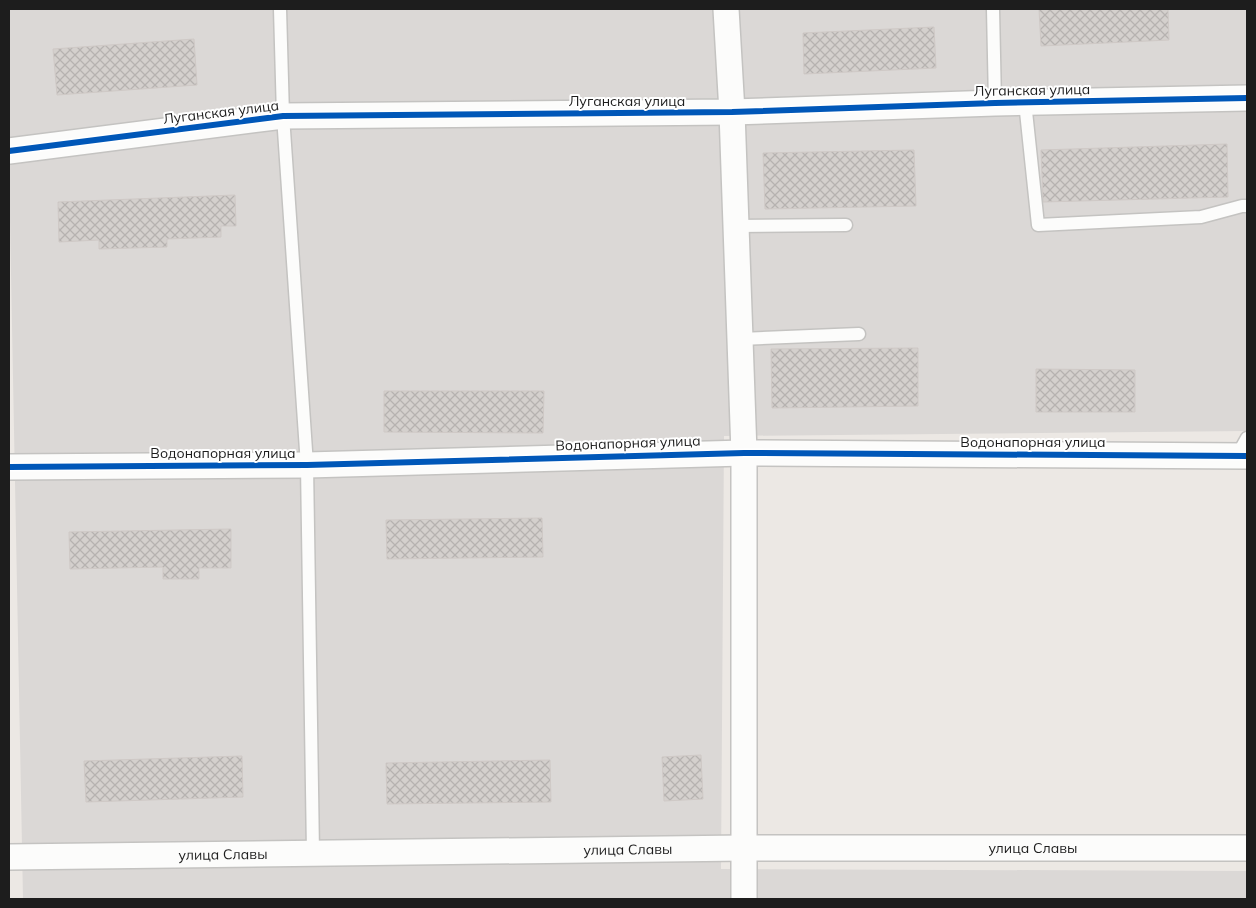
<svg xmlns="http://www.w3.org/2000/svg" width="1256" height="908" font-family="Mulish,sans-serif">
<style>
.residential{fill:#dbd8d6}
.building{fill:url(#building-cross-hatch);stroke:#cfc9c6}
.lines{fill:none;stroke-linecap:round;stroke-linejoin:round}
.service-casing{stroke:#c4c3c1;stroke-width:15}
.minor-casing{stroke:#c4c3c1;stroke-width:28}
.service{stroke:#fcfcfb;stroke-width:12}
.minor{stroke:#fcfcfb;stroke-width:25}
.cycleway-casing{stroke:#fff;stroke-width:9}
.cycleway{stroke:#0057b8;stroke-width:6}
.labels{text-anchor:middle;stroke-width:4;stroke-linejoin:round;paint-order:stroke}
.street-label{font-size:14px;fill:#1d1d1d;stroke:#fff}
</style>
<defs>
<pattern id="building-cross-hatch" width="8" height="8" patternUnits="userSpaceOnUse" patternTransform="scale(1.25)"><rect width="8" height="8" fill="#d4d0cd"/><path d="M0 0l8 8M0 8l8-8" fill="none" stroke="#b6b2b0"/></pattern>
</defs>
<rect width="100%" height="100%" fill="#ece8e4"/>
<path class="residential" d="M9,9H1247V431L724,436L721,869L1247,871V899H23L9,169Z"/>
<path class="building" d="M1039,9H1168L1169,40L1041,46Z
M934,27L936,68L804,74L803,33Z
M194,39L197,85L57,95L53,49Z
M1227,144L1228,197L1043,202L1041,150Z
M914,150L916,206L765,209L763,153Z
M235,195L236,226H221V237L167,239V247L99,249V240L59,242L58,202Z
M918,348V406L772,408L771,349Z
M1036,369L1135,370V412H1036Z
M384,391H544L543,433L384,432Z
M542,518L543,557L387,559L386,520Z
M231,529V568H199V579H163V567L70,569L69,532Z
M701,755L703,799L664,801L662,757Z
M242,756L243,797L86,802L84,761Z
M550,760L551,802L387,804L386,763Z"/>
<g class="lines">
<defs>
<path id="service" d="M280,9L283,116L307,465L313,853
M993,9L995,103
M1025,102L1038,225L1201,217L1242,206H1247
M736,226L846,225
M740,339L859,334
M1237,456L1247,438"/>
<g id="minor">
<path d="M726,9L732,112L744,453V899"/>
<path d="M9,151L283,116L732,112L995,103L1247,98"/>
<path d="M9,467L307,465L744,453L1247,456"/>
<path id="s1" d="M9,857L743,848H1247"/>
</g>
</defs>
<use href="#service" class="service-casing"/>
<use href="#minor" class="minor-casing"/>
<use href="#service" class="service"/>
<use href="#minor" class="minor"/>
<defs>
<path id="cycleway" d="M9,151L283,116L732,112L995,103L1247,98
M9,467L307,465L744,453L1247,456"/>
</defs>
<use href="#cycleway" class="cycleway-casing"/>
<use href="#cycleway" class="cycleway"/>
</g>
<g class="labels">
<g class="street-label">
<text transform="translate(1032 90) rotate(-1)" y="5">Луганская улица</text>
<text x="627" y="106">Луганская улица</text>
<text transform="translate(221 112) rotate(-7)" y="5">Луганская улица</text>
<text x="1033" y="447">Водонапорная улица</text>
<text transform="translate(628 443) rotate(-2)" y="5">Водонапорная улица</text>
<text x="223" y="458">Водонапорная улица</text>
<text dy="5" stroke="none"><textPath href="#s1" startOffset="1024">улица Славы</textPath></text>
<text dy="5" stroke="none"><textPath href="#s1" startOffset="619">улица Славы</textPath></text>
<text dy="5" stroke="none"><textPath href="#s1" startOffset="214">улица Славы</textPath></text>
</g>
</g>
<rect width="1256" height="908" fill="none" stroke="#1d1d1d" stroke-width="20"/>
</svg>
